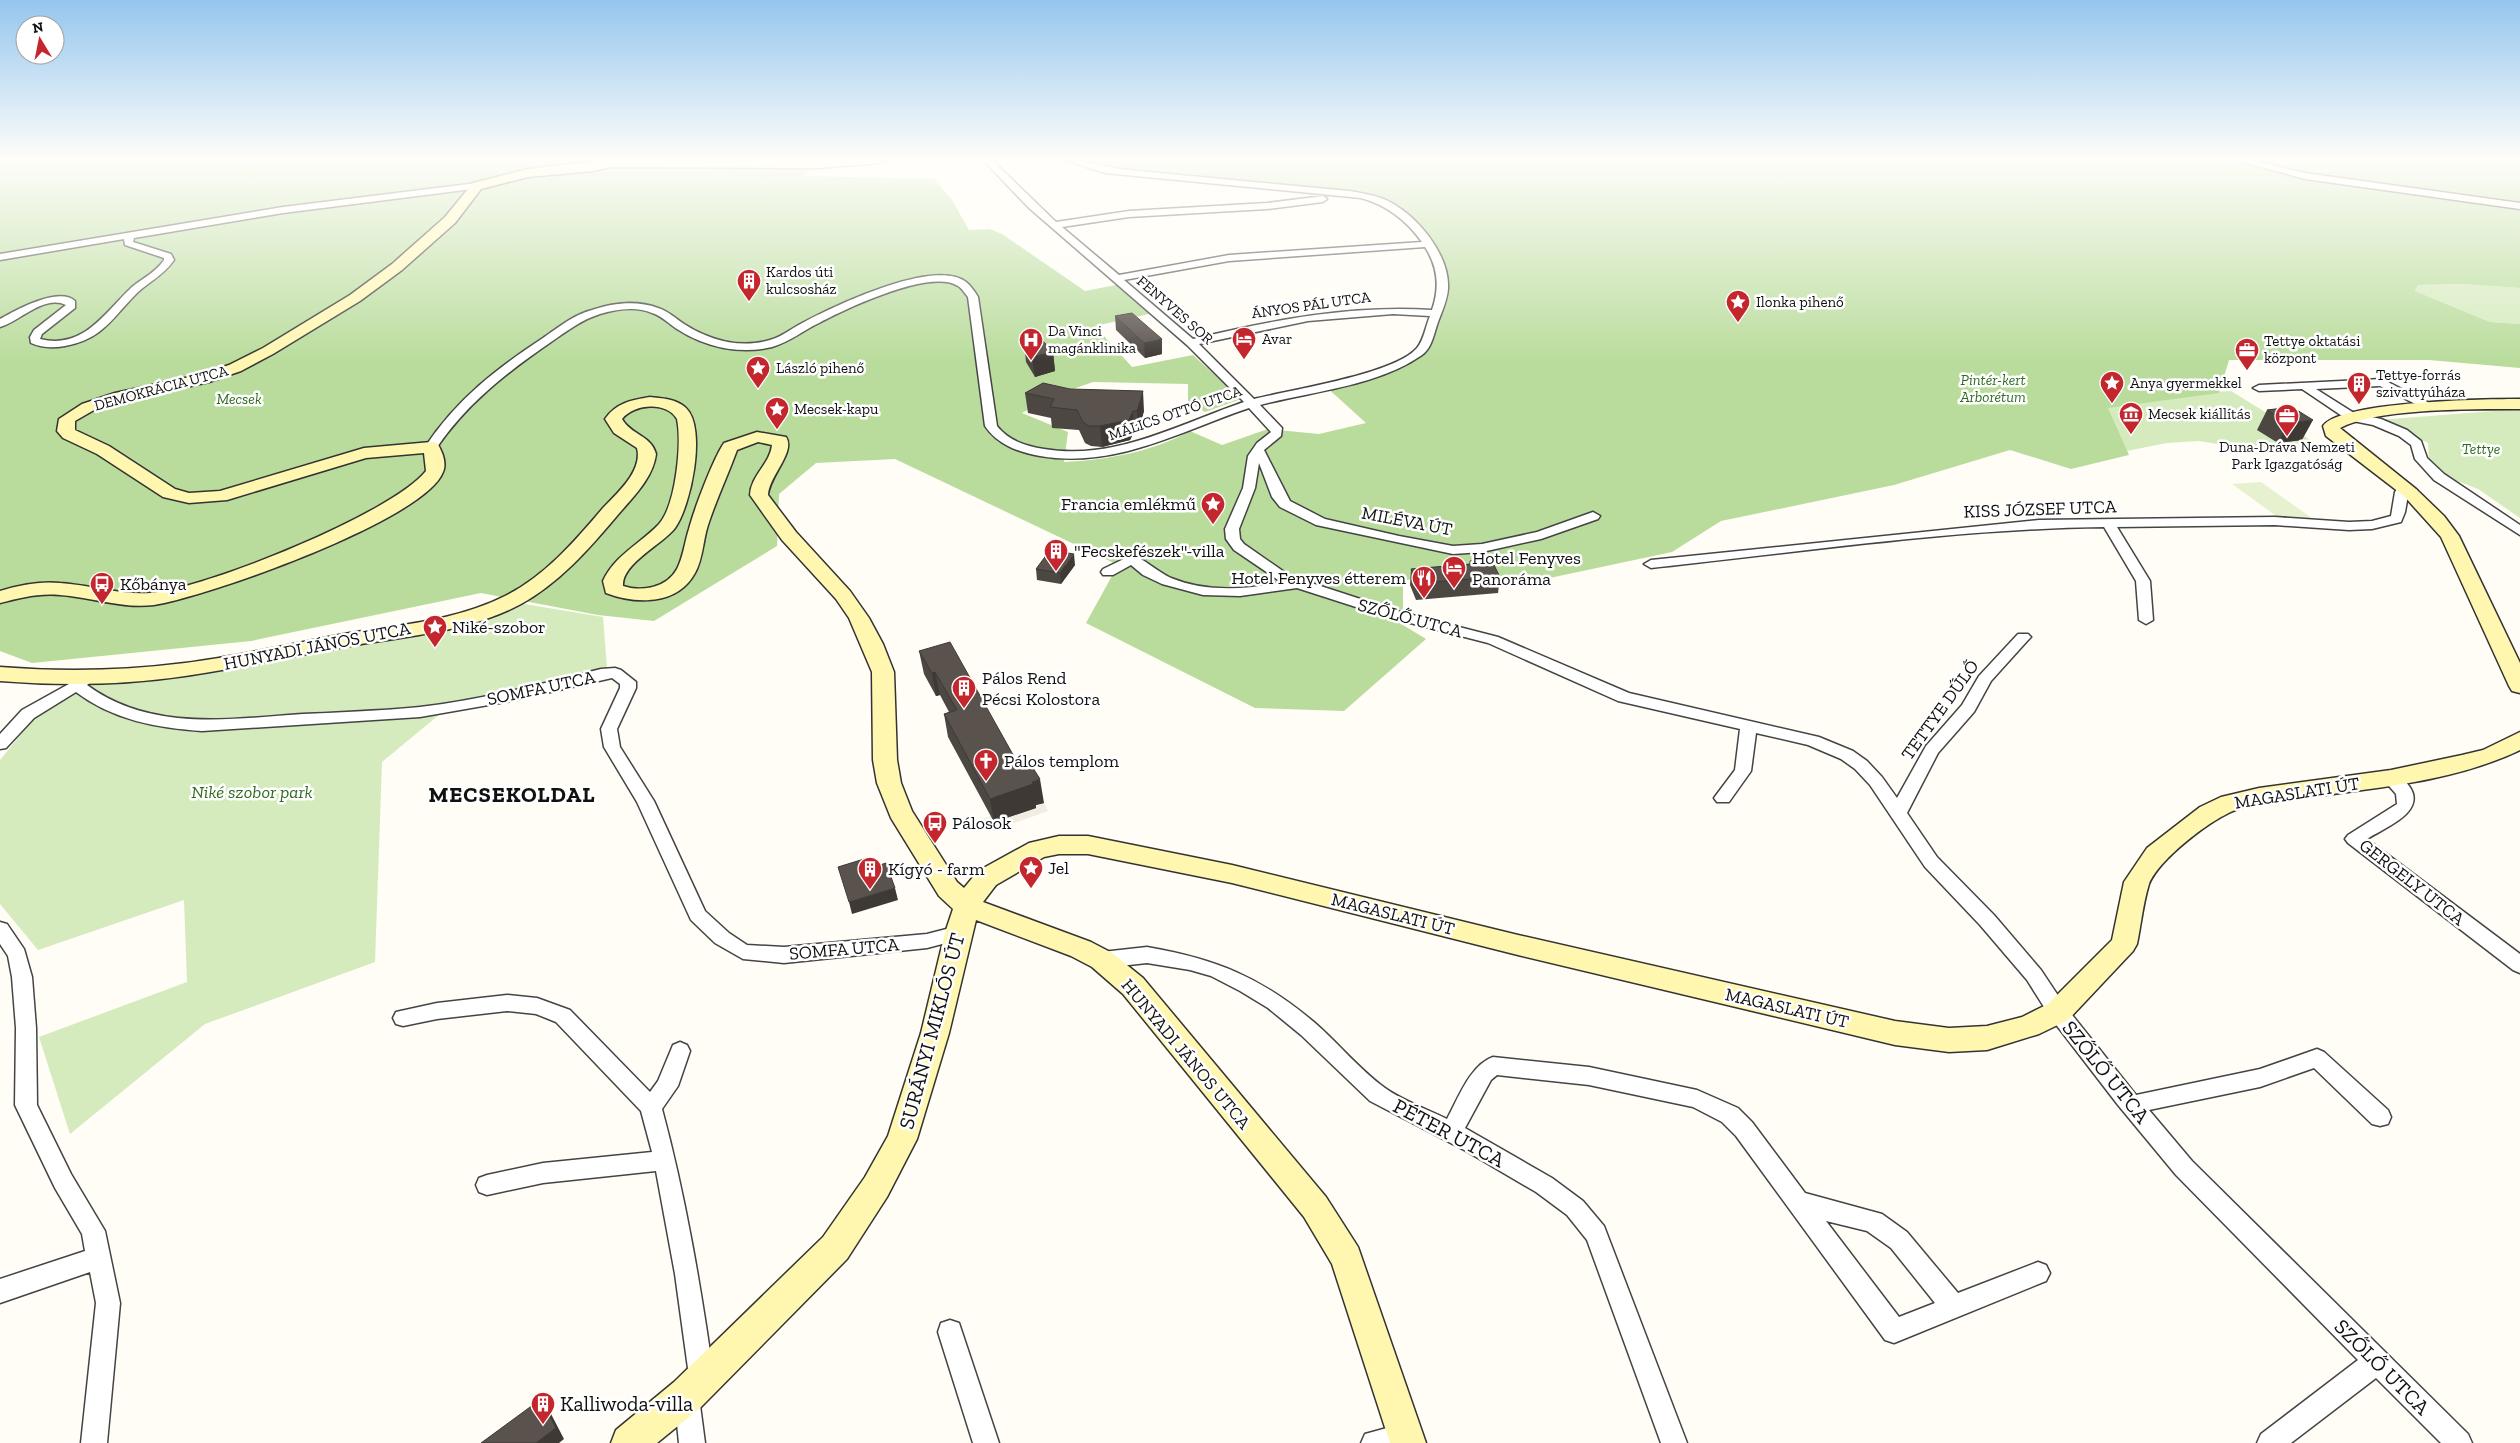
<svg xmlns="http://www.w3.org/2000/svg" width="2520" height="1443" font-family="'Zilla Slab',serif">
<style>
.green{fill:#d5ebbd}
.forest{fill:#b9dc9c}
.pitch{fill:#e6f2cf}
.plaza{fill:#f1ede2}
.lines{fill:none;stroke-linecap:round;stroke-linejoin:round}
.street-casing{stroke:#444;stroke-width:3}
.secondary-casing{stroke:#333;stroke-width:3}
.street{fill:#fff;fill-rule:evenodd}
.secondary{fill:#fff6b0;fill-rule:evenodd}
.wall{fill:#4d4742}
.shaded-wall{fill:#3f3936}
.building{fill:#5a524d;stroke:#3f3936}
.labels{text-anchor:middle;stroke-width:5;stroke-linejoin:round;paint-order:stroke}
.far-poi-label{font-size:15px;fill:#111;stroke:#fff;text-anchor:start}
.far-street-label{font-size:15px;fill:#111;stroke:#fff}
.far-park-label{font-size:15px;font-style:italic;fill:#2f6b1f;stroke:#fff}
.poi-label{font-size:18px;fill:#111;stroke:#fff;text-anchor:start}
.street-label{font-size:18px;fill:#111;stroke:#fff}
.park-label{font-size:18px;font-style:italic;fill:#2f6b1f;stroke:#fff}
.near-street-label{font-size:21px;fill:#111;stroke:#fff}
.near-poi-label{font-size:21px;fill:#111;stroke:#fff;text-anchor:start}
.district-label{font-size:22px;font-weight:bold;letter-spacing:1px;fill:#111;stroke:#fff}
</style>
<rect width="100%" height="100%" fill="#fffdf5"/>
<path class="green" d="M2461,284L2520,288V324L2490,322L2415,291L2418,285Z
M1993,337L2133,396L2231,391L2314,442L2249,449L2199,441L2167,443L2061,464Z
M2520,409V518L2478,489L2449,478L2429,462L2428,443L2378,420Z
M518,603L603,617L607,668L446,709L382,762L375,962L205,1024L70,1134L39,1037L187,982L184,900L38,950L0,904V760L40,711L90,680L188,674Z"/>
<path class="forest" d="M0,160H867L817,164L804,176L934,179L952,200L969,230L990,229L1002,234L1085,291L1116,285L1149,314L1095,326L1132,367L1193,355L1241,399L1205,412L1188,402V384L1093,382L1056,395L1022,413L1068,432L1064,462C1107,460 1152,452 1190,431L1222,445L1268,429L1319,434L1366,423L1324,385L1379,372L1422,351L1436,313L1440,272L1421,236L1383,203L1342,194L1133,173L1082,165L1076,160H2520V288L2461,284L2418,285L2415,291L2490,322L2520,324V368L2429,360H2229L2219,393L2108,408L2129,455L2071,469L2010,450L1894,485L1721,521L1672,552L1526,583L1492,574L1403,580V625L1426,639L1344,711L1255,708L1086,623L1118,565L895,459L816,463L779,494L777,546L654,621L598,615L481,593L251,641L32,663L0,651Z"/>
<path class="pitch" d="M2261,482L2316,521L2279,518L2232,484Z"/>
<path class="plaza" d="M1044,803L1048,811L989,832L982,819L991,816L995,822Z"/>
<g class="lines">
<defs>
<path id="street" d="M983,160H992L1056,222L1129,211L1267,203L1323,196L1327,199L1323,202L1267,209L1129,217L1062,227L1119,275L1229,255L1422,242C1406,220 1387,205 1361,198L1105,173L1064,160C1086,160 1107,168 1128,170L1349,191C1362,193 1374,195 1386,200C1416,214 1450,254 1448,289C1447,301 1442,311 1438,322C1434,333 1432,348 1422,355C1376,387 1312,391 1260,405L1282,428L1281,436L1264,450L1290,501L1325,519L1399,536L1453,546L1482,544L1537,532L1593,512L1600,516L1598,519L1541,539L1482,552L1453,554L1316,525L1280,507L1272,497L1259,463L1255,488L1239,529L1240,539L1244,544L1290,576L1397,611L1498,637L1629,693L1819,737L1853,751L1867,761L1882,777L1897,798L1926,746L1962,705L1979,676L2018,634H2028L2031,637L2028,640L1991,681L1974,712L1938,753L1907,813L1937,857L1994,915L2041,970L2065,1006L2136,1095L2260,1069L2317,1049L2324,1052L2388,1110L2391,1117L2388,1124L2380,1126L2372,1124L2314,1068L2260,1087L2149,1110L2192,1161L2468,1434L2472,1443H2441L2376,1378L2291,1443H2257L2261,1434L2358,1360L2176,1175L2118,1105L2051,1018L2027,980L1980,925L1925,867L1870,785L1855,769L1841,759L1808,745L1756,733L1751,771L1729,802H1717L1714,798L1735,770L1740,729L1618,701L1488,643L1387,617L1297,588L1240,596L1203,595L1162,584L1143,575L1131,565L1113,575H1103L1101,572L1103,569L1132,555C1143,558 1158,572 1171,578C1205,592 1246,590 1281,582L1234,550L1226,539L1225,529L1243,488L1248,456L1257,443L1271,432L1249,408C1181,431 1115,469 1040,456C1018,452 998,445 985,426L968,297C965,294 962,288 958,286C931,268 845,309 819,323C802,331 790,342 772,347C739,355 705,347 677,329C669,324 662,316 652,313C637,306 616,309 600,314C581,320 567,331 551,342C506,373 466,404 435,450L431,451L425,447C456,400 497,368 543,338C559,327 573,315 592,310C613,303 637,300 658,308C668,311 675,318 684,324C709,340 740,349 770,340C784,336 793,327 806,321C837,305 935,258 966,282C971,286 975,292 978,297L997,426C1009,441 1026,446 1044,449C1115,461 1179,424 1244,402L1187,345L1028,207ZM1425,247C1438,267 1440,287 1432,310C1350,305 1273,320 1193,339L1124,280L1229,261ZM1393,314L1430,316C1426,325 1424,340 1417,348C1395,374 1290,390 1254,399L1199,344L1308,321Z
M2236,160H2251L2305,173L2520,203V209L2305,179Z
M477,183L481,186L480,188L283,213L134,238L133,242L171,254L174,260C164,275 150,281 137,293C112,318 103,339 65,346C53,348 42,348 31,343L30,337L34,330L66,305C44,294 19,322 0,327V319C16,310 59,286 75,301V308L42,334L40,339C84,350 105,312 132,287C143,278 156,272 164,260V258L125,245L124,239L0,260V254L283,207Z
M2382,379L2437,407L2435,410H2427L2380,386L2316,389L2354,413L2381,419L2407,430L2421,441L2427,458L2444,474L2520,525V535L2434,480L2415,459L2411,445L2399,436L2373,425L2348,420L2302,389L2259,391L2253,388L2259,385Z
M2410,486L2417,490L2408,495L2405,512L2401,522L2372,529L2349,530L2275,525L2117,527L2150,581L2153,620L2146,624L2139,620L2136,581L2104,527C1952,529 1801,552 1651,568L1644,564L1651,560L2039,520L2275,517L2349,522L2372,521L2391,516L2395,492L2397,489Z
M615,668L621,670L636,682V688L617,729L620,747L654,801L705,911L729,933L747,945L784,947L927,934L958,926L965,928L968,933L965,938L927,948L784,963L743,959L715,943L691,920L637,802L604,747L601,729L620,688V684L612,678L511,701L420,717L202,731C157,728 113,720 76,692L34,718L6,748L0,749V734L22,710L85,675L93,680L87,685C151,732 229,719 303,714C342,712 381,711 420,707C481,700 541,684 601,669Z
M2391,772C2398,774 2405,780 2409,786C2428,812 2384,828 2367,839L2520,954V973L2513,970L2348,843L2345,839L2348,835L2397,804L2396,794L2382,778L2385,774Z
M0,922L7,924L24,949L32,977L36,1028L37,1105L71,1174L105,1231L120,1303L107,1443H81L96,1303L90,1272L0,1303V1279L85,1251L82,1234L55,1188L15,1105L16,1028L12,977L8,956L0,944Z
M1147,947C1216,959 1261,977 1315,1023C1339,1044 1360,1070 1385,1088C1403,1101 1427,1109 1447,1119C1458,1099 1470,1065 1493,1057L1589,1067L1697,1090L1738,1108L1752,1122L1805,1193L1882,1214L1907,1232L1958,1293L2038,1262L2046,1265L2050,1273L2046,1281L1894,1343L1885,1340L1736,1136L1722,1122L1693,1107L1589,1085L1497,1075L1491,1080L1465,1128L1552,1178L1583,1201L1604,1226L1687,1443H1661L1587,1240L1567,1215L1536,1192L1466,1151L1370,1101L1301,1035L1268,1008L1240,991L1211,976L1190,970L1147,963L1102,968L1095,965L1092,960L1095,955L1102,952ZM1826,1221L1867,1231L1891,1248L1935,1303L1899,1317Z
M507,995L537,998L570,1010L650,1092L658,1081L673,1045L680,1042L687,1045L690,1051L678,1086L662,1109C686,1198 701,1288 714,1379L710,1388L701,1392L698,1390L705,1443H679L674,1395L678,1386L687,1382L690,1383L675,1274L656,1171L543,1183L487,1195L479,1192L476,1185L479,1178L487,1175L543,1163L652,1152L641,1111L556,1022L536,1014L507,1011L437,1019L403,1026L396,1024L393,1018L396,1012L437,1003Z
M950,1320L959,1323L999,1443H973L938,1332L941,1323Z
M1405,1423L1414,1427L1418,1436L1415,1443H1361L1365,1434Z"/>
<path id="secondary" d="M608,160H886L880,163L818,168L611,167L593,171L528,177L481,189L455,223L402,270L360,301L273,354L241,371L209,382L119,402L94,410L75,421V430L109,446L175,489L189,493L220,491L364,448L431,442L437,443C442,451 447,463 443,472C425,520 206,597 154,605C122,609 91,597 60,595C38,593 20,598 0,603V591C20,585 39,581 60,583C90,585 120,595 150,593C205,589 393,513 426,471L424,453L366,458L227,500L189,503L163,497L97,454L63,438L57,431L59,419L82,404L115,393L199,375L229,365L263,348L350,295L392,264L445,217L473,183L528,169Z
M650,397C661,398 677,399 686,408C707,428 691,506 675,528C663,544 621,564 623,586C641,592 667,588 677,569C683,558 685,541 689,529C694,510 713,459 724,443L757,432L786,437C796,452 769,476 768,495L796,532L850,591L869,618L883,644L894,672L897,760L901,783L912,811L957,882L964,888L978,871L1029,843L1059,836H1088L1232,865L1518,935L1895,1021L1949,1028L1987,1026L2022,1017L2048,1004L2112,940L2124,882L2147,848L2200,807L2221,797L2259,788L2391,770L2462,755L2483,750L2520,732V750C2458,780 2384,787 2317,796C2291,800 2263,801 2238,809C2212,818 2159,859 2149,884C2143,903 2141,925 2137,944L2133,951L2068,1020L2039,1034L1987,1050L1949,1052L1895,1045L1518,955L1232,883L1088,854H1059L1044,857L996,885L983,902L1091,942L1112,953L1143,978L1326,1197L1358,1247L1426,1443H1390L1332,1264L1304,1217L1123,994L1092,967L1071,956L976,920L949,1033L917,1139L887,1197L847,1259L700,1408L657,1443H611L616,1430L674,1382L823,1237L865,1177L888,1136L921,1033L945,933L953,909L939,896L891,818L877,783L873,760L872,672L849,618L836,599L782,540L750,495C751,475 770,464 772,445L758,442L737,450C728,475 716,500 708,525C703,540 703,559 695,573C677,606 635,604 606,593L603,581C615,555 640,544 659,524C676,505 682,443 677,419C666,401 634,404 622,419C631,435 651,435 656,454C653,479 631,499 616,517C589,549 559,583 521,604C469,632 406,636 349,646C294,656 240,668 185,676C124,685 62,686 0,681V667C62,672 123,671 185,663C238,656 291,644 344,634C398,625 455,621 505,596C544,577 575,541 603,508C617,493 643,471 637,448L614,433L605,419C616,403 631,400 650,397Z
M2520,399V409C2475,409 2378,408 2340,428L2416,489L2444,516L2459,536L2520,663V693L2512,691L2509,686L2441,537L2404,496L2326,436L2323,426C2340,401 2487,399 2520,399Z"/>
</defs>
<use href="#street" class="street-casing"/>
<use href="#secondary" class="secondary-casing"/>
<use href="#street" class="street"/>
<use href="#secondary" class="secondary"/>
</g>
<path class="wall" d="M1115,316L1162,354L1145,358L1116,330Z
M1024,343L1053,352L1055,371L1035,377L1026,362Z
M1025,393L1144,411L1138,431L1134,432L1130,440L1102,447L1091,446L1085,443L1079,430L1052,428L1051,418L1028,413Z
M2292,407L2302,440L2278,443L2257,430L2267,410Z
M1470,561L1500,577L1498,593L1416,600L1410,585L1411,569L1469,564Z
M1075,565L1061,584L1037,580L1036,569Z
M919,651L1016,760L1044,803L1036,805V808L994,822L948,737L944,714L949,712L940,695L936,696L924,674Z"/>
<path class="shaded-wall" d="M1162,339V354L1145,358L1144,343Z
M1053,352L1055,371L1035,377L1032,357Z
M1143,391L1144,411L1138,431L1137,411Z
M1133,411L1134,432L1130,440L1102,447L1100,426Z
M2313,420L2302,440L2278,443L2288,423Z
M1074,554L1075,565L1061,584L1060,573Z
M935,672L940,695L936,696L932,673Z
M1040,779L1044,803L1036,805V808L994,822L990,799Z
M895,888L898,900L852,914L849,902Z
M541,1399L549,1410L564,1439L559,1443H536Z"/>
<path class="building" d="M1132,313L1162,339L1144,343L1115,316Z
M1043,341L1053,352L1032,357L1024,343Z
M1043,383L1070,389L1143,391L1137,411H1133L1129,420L1100,426H1089L1083,422L1077,410L1050,407L1054,399L1025,393Z
M2292,407L2313,420L2288,423L2267,410Z
M1050,550L1074,554L1060,573L1036,569Z
M1491,559L1500,577L1417,583L1411,569L1471,564L1470,561Z
M950,642L1016,760L1026,757L1040,779L1032,782L1033,784L990,799L944,714L957,710L935,672L932,673L919,651Z
M864,859L868,869L886,863L895,888L849,902L838,867Z
M541,1399L556,1428L536,1443H481Z"/>
<linearGradient id="sky" x2="0" y2="1"><stop stop-color="#95c6ee"/><stop offset="0.44" stop-color="#fffefa"/><stop offset="1" stop-color="#fffefa" stop-opacity="0"/></linearGradient>
<rect width="2520" height="362" fill="url(#sky)"/>
<defs>
<symbol id="building-pin" viewBox="-11 -11 22 30"><path d="M0 17L-7.5 6A9.5 9.5 0 1 1 7.5 6Z" fill="#c4262e" stroke="#fff"/><path d="M-4-6H4V6H1V3H-1V6H-4ZM-2.5-4.3h1.7v1.8h-1.7ZM.8-4.3h1.7v1.8H.8ZM-2.5-1h1.7V.8h-1.7ZM.8-1h1.7V.8H.8Z" fill="#fff"/></symbol>
<symbol id="sight-pin" viewBox="-11 -11 22 30"><path d="M0 17L-7.5 6A9.5 9.5 0 1 1 7.5 6Z" fill="#c4262e" stroke="#fff"/><path d="M0-6L1.8-2.2L6-1.7L2.9 1.2L3.7 5.4L0 3.3L-3.7 5.4L-2.9 1.2L-6-1.7L-1.8-2.2Z" fill="#fff"/></symbol>
<symbol id="hotel-pin" viewBox="-11 -11 22 30"><path d="M0 17L-7.5 6A9.5 9.5 0 1 1 7.5 6Z" fill="#c4262e" stroke="#fff"/><path d="M-6-4.5h1.5V1H6V5H4.5V3h-9V5H-6ZM-4 0a1.8 1.8 0 1 1 3.6 0ZM.5 0V-2.5h3Q6-2.5 6 0Z" fill="#fff"/></symbol>
<symbol id="hospital-pin" viewBox="-11 -11 22 30"><path d="M0 17L-7.5 6A9.5 9.5 0 1 1 7.5 6Z" fill="#c4262e" stroke="#fff"/><path d="M-5-5h3v3.5h4V-5h3V5h-3V1.5h-4V5h-3Z" fill="#fff"/></symbol>
<symbol id="office-pin" viewBox="-11 -11 22 30"><path d="M0 17L-7.5 6A9.5 9.5 0 1 1 7.5 6Z" fill="#c4262e" stroke="#fff"/><path d="M-6-3h4V-5.5h4V-3h4V5H-6ZM-1-4.5V-3h2v-1.5ZM-6 0V1H6V0Z" fill="#fff"/></symbol>
<symbol id="museum-pin" viewBox="-11 -11 22 30"><path d="M0 17L-7.5 6A9.5 9.5 0 1 1 7.5 6Z" fill="#c4262e" stroke="#fff"/><path d="M0-6L6-3V-2H-6V-3ZM-5-1h2V3h-2ZM-1-1h2V3h-2ZM3-1h2V3H3ZM-6 4H6V6H-6Z" fill="#fff"/></symbol>
<symbol id="restaurant-pin" viewBox="-11 -11 22 30"><path d="M0 17L-7.5 6A9.5 9.5 0 1 1 7.5 6Z" fill="#c4262e" stroke="#fff"/><path d="M-5-6h1v4h1v-4h1v4h1v-4h1v5L-1.5 .5V6h-2V.5L-5-1ZM5-6V6H3V1.5H1.5Q1.5-4 5-6Z" fill="#fff"/></symbol>
<symbol id="bus-pin" viewBox="-11 -11 22 30"><path d="M0 17L-7.5 6A9.5 9.5 0 1 1 7.5 6Z" fill="#c4262e" stroke="#fff"/><path d="M-5-6H5V4H4V6H2V4H-2V6H-4V4H-5ZM-3.5-4V0h7V-4ZM-3.5 1.2v1.5H-2V1.2ZM2 1.2v1.5H3.5V1.2Z" fill="#fff"/></symbol>
<symbol id="church-pin" viewBox="-11 -11 22 30"><path d="M0 17L-7.5 6A9.5 9.5 0 1 1 7.5 6Z" fill="#c4262e" stroke="#fff"/><path d="M-1.2-6h2.4v3.5h3.3v2.4h-3.3V6h-2.4V-.1h-3.3v-2.4h3.3Z" fill="#fff"/></symbol>
</defs>
<g fill-rule="evenodd">
<use href="#building-pin" x="735" y="267" width="28" height="38"/>
<use href="#sight-pin" x="1724" y="288" width="28" height="38"/>
<use href="#hotel-pin" x="1230" y="325" width="28" height="38"/>
<use href="#hospital-pin" x="1017" y="326" width="28" height="38"/>
<use href="#office-pin" x="2233" y="336" width="28" height="38"/>
<use href="#sight-pin" x="744" y="354" width="28" height="38"/>
<use href="#sight-pin" x="2098" y="369" width="28" height="38"/>
<use href="#building-pin" x="2345" y="370" width="28" height="38"/>
<use href="#sight-pin" x="763" y="395" width="28" height="38"/>
<use href="#museum-pin" x="2117" y="400" width="28" height="38"/>
<use href="#office-pin" x="2273" y="402" width="28" height="38"/>
<use href="#sight-pin" x="1199" y="490" width="28" height="38"/>
<use href="#building-pin" x="1042" y="537" width="28" height="38"/>
<use href="#hotel-pin" x="1440" y="554" width="28" height="38"/>
<use href="#restaurant-pin" x="1410" y="564" width="28" height="38"/>
<use href="#bus-pin" x="88" y="570" width="28" height="38"/>
<use href="#sight-pin" x="421" y="613" width="28" height="38"/>
<use href="#building-pin" x="950" y="674" width="28" height="38"/>
<use href="#church-pin" x="972" y="747" width="28" height="38"/>
<use href="#bus-pin" x="921" y="809" width="28" height="38"/>
<use href="#sight-pin" x="1017" y="854" width="28" height="38"/>
<use href="#building-pin" x="856" y="855" width="28" height="38"/>
<use href="#building-pin" x="529" y="1390" width="28" height="38"/>
</g>
<g class="labels">
<g class="far-poi-label">
<text x="766" y="277">Kardos úti<tspan x="766" dy="17">kulcsosház</tspan></text>
<text x="1756" y="307">Ilonka pihenő</text>
<text x="1048" y="336">Da Vinci<tspan x="1048" dy="17">magánklinika</tspan></text>
<text x="1262" y="344">Avar</text>
<text x="2264" y="346">Tettye oktatási<tspan x="2264" dy="17">központ</tspan></text>
<text x="776" y="373">László pihenő</text>
<text x="2376" y="380">Tettye-forrás<tspan x="2376" dy="17">szivattyúháza</tspan></text>
<text x="2130" y="388">Anya gyermekkel</text>
<text x="794" y="414">Mecsek-kapu</text>
<text x="2148" y="419">Mecsek kiállítás</text>
<text x="2287" y="452" text-anchor="middle">Duna-Dráva Nemzeti<tspan x="2287" dy="17">Park Igazgatóság</tspan></text>
</g>
<g class="far-street-label">
<text transform="translate(1311 305) rotate(-8)" y="5">ÁNYOS PÁL UTCA</text>
<text transform="translate(1175 310) rotate(41)" y="5">FENYVES SOR</text>
<text transform="translate(161 388) rotate(-15)" y="5">DEMOKRÁCIA UTCA</text>
<text transform="translate(1175 413) rotate(-19)" y="5">MÁLICS OTTÓ UTCA</text>
</g>
<g class="far-park-label">
<text x="1993" y="385">Pintér-kert<tspan x="1993" dy="17">Arborétum</tspan></text>
<text x="239" y="404">Mecsek</text>
<text x="2481" y="454">Tettye</text>
</g>
<g class="poi-label">
<text x="1196" y="510" text-anchor="end">Francia emlékmű</text>
<text x="1074" y="557">"Fecskefészek"-villa</text>
<text x="1472" y="564">Hotel Fenyves<tspan x="1472" dy="21">Panoráma</tspan></text>
<text x="1406" y="584" text-anchor="end">Hotel Fenyves étterem</text>
<text x="120" y="590">Kőbánya</text>
<text x="452" y="633">Niké-szobor</text>
<text x="982" y="684">Pálos Rend<tspan x="982" dy="21">Pécsi Kolostora</tspan></text>
<text x="1004" y="767">Pálos templom</text>
<text x="952" y="829">Pálosok</text>
<text x="1048" y="874">Jel</text>
<text x="888" y="875">Kígyó - farm</text>
</g>
<g class="street-label">
<text transform="translate(2040 509) rotate(-2)" y="6">KISS JÓZSEF UTCA</text>
<text transform="translate(1407 521) rotate(11)" y="6">MILÉVA ÚT</text>
<text transform="translate(1410 618) rotate(15)" y="6">SZŐLŐ UTCA</text>
<text transform="translate(317 646) rotate(-11)" y="6">HUNYADI JÁNOS UTCA</text>
<text transform="translate(541 688) rotate(-12)" y="6">SOMFA UTCA</text>
<text transform="translate(1940 710) rotate(-54)" y="6">TETTYE DŰLŐ</text>
<text transform="translate(2297 793) rotate(-9)" y="6">MAGASLATI ÚT</text>
<text transform="translate(2412 882) rotate(38)" y="6">GERGELY UTCA</text>
<text transform="translate(1393 914) rotate(14)" y="6">MAGASLATI ÚT</text>
<text transform="translate(844 949) rotate(-5)" y="6">SOMFA UTCA</text>
<text transform="translate(1787 1008) rotate(13)" y="6">MAGASLATI ÚT</text>
<text transform="translate(1186 1054) rotate(50)" y="6">HUNYADI JÁNOS UTCA</text>
</g>
<g class="park-label">
<text x="252" y="798">Niké szobor park</text>
</g>
<g class="near-street-label">
<text transform="translate(932 1031) rotate(-75)" y="7">SURÁNYI MIKLÓS ÚT</text>
<text transform="translate(2106 1072) rotate(51)" y="7">SZŐLŐ UTCA</text>
<text transform="translate(1449 1133) rotate(28)" y="7">PÉTER UTCA</text>
<text transform="translate(2382 1367) rotate(45)" y="7">SZŐLŐ UTCA</text>
</g>
<g class="near-poi-label">
<text x="560" y="1411">Kalliwoda-villa</text>
</g>
<g class="district-label">
<text x="512" y="802">MECSEKOLDAL</text>
</g>
</g>
<g transform="translate(40 40) rotate(350)"><circle r="24" fill="#ffffff" stroke="#a0a0a0"/>
<path d="M0-4L9 19L0 12L-9 19Z" fill="#c4262e"/>
<text y="-8" font-size="14" font-weight="bold" text-anchor="middle" fill="#111111">N</text>
</g>
</svg>
